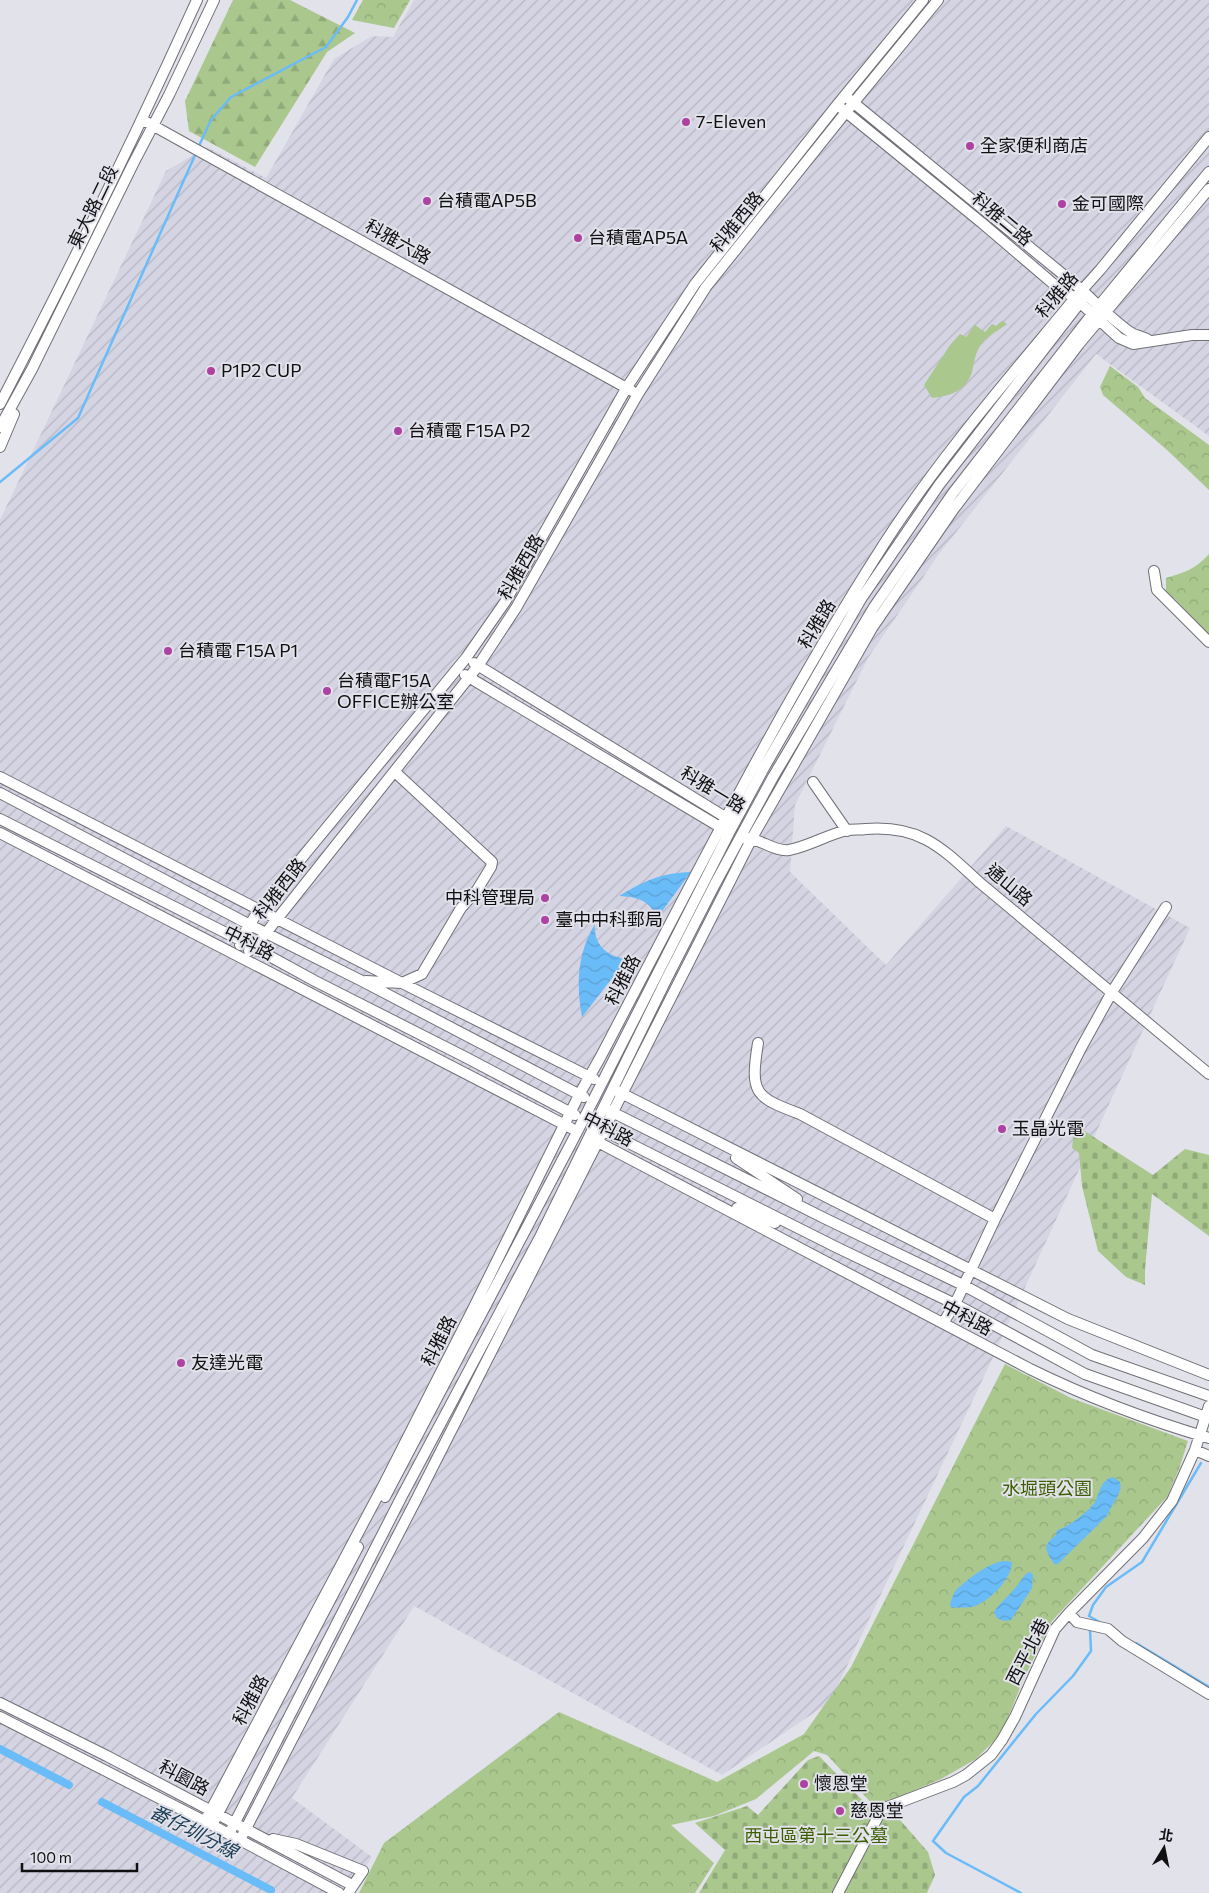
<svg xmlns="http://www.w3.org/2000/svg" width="1209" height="1893" font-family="Commissioner,'Noto Sans TC',sans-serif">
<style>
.industrial{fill:url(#industrial-furrows)}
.grass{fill:#aac78e}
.forest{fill:url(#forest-firs)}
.cemetery{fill:url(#cemetery-stones)}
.park{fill:url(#park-crowns)}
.water{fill:url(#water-waves)}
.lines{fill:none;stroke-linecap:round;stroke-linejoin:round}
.stream{stroke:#6abcf8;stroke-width:2.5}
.canal{stroke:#6abcf8;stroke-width:8}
.minor-casing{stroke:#707077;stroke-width:12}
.minor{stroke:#fff;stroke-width:10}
.poi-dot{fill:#ae42a2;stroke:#e2e2ea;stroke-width:2}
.labels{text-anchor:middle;stroke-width:4;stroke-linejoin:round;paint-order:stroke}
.poi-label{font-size:18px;fill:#100f12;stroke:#e2e2ea;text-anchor:start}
.street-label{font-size:18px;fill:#100f12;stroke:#e2e2ea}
.park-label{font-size:18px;fill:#3c5e00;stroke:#e2e2ea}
.water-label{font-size:19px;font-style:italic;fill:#1a3d55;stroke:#e2e2ea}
</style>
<defs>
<pattern id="industrial-furrows" width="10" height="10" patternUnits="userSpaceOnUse" patternTransform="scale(1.25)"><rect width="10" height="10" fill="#d5d4e3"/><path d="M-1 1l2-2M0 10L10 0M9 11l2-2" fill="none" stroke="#b6b5c2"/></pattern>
<pattern id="forest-firs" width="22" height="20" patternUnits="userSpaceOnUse" patternTransform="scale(1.25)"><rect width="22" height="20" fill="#aac78e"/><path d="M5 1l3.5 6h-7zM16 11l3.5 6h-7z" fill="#91aa79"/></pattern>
<pattern id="cemetery-stones" width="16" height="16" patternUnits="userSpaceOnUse" patternTransform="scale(1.25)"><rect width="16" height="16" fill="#aac78e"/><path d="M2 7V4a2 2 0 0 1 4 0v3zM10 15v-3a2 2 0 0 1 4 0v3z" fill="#91aa79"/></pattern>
<pattern id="park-crowns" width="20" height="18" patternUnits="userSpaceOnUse" patternTransform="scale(1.25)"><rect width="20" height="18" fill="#aac78e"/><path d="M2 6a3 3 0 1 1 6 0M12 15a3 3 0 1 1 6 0" fill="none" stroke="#91aa79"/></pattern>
<pattern id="water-waves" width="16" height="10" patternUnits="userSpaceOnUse" patternTransform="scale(1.25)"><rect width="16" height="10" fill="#6abcf8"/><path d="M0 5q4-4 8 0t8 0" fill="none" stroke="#5ba0d4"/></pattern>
</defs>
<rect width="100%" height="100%" fill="#e2e2ea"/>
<path class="industrial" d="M414,0H1209V436L1096,354L939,554L868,658L795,805L790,872L886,965L1006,826L1190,928L988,1368L830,1702L722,1775L414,1606L292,1798L372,1857L349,1893H0V520L166,171L207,147L266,178L334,59L372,36L393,37Z"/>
<path class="grass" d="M1002,321L1007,324C998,331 986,336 980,346C975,354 974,363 972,372C966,391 950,396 932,398L924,385L950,345L960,334L966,337L975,325L985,332L992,324L996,326Z"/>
<path class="forest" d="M233,0H290L355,33L327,52L255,167L189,131L185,101Z"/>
<path class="cemetery" d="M1075,1125L1153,1175L1185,1149L1209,1155V1236L1152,1194L1145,1269V1285L1126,1277L1098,1251L1082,1186L1079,1153L1072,1148Z
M819,1756L874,1812H893L928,1852L935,1875L927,1893H699L725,1850L695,1823L747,1806L758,1815L808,1760Z"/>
<path class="park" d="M363,0H410L394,28L352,20Z
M1110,366L1138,387L1145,398L1209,445V490L1167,450L1103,395L1100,387Z
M1209,554V636L1176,600L1166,592V578C1184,573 1197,568 1209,554Z
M1005,1364L1071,1398L1188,1441L1179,1469L1167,1497L1052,1621L1024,1678L1007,1720L996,1739L976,1759L941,1779L875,1807L827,1755L814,1751L756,1799L714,1816L671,1825L714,1863L695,1893H359L384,1843L559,1712L717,1782L804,1734L851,1667Z"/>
<path class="water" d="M691,872L657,918C650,900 637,897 619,896C644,881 661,873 691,872Z
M595,924C593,944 607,957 627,959L582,1017C576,985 577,953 595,924Z
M1113,1477L1120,1482C1123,1495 1111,1503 1108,1515L1064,1558L1058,1564H1054C1045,1550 1042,1546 1056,1535L1057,1530C1067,1528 1089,1511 1095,1502C1100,1493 1100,1480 1113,1477Z
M1005,1561L1012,1562C1012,1579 988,1603 972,1607C965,1608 958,1607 952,1608L950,1605C951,1600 953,1594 956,1590C968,1579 989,1562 1005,1561Z
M1030,1572L1033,1575L1032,1588L1011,1620L1004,1621L997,1618L994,1612C1000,1602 1012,1593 1019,1583C1023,1578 1024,1574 1030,1572Z"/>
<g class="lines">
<path class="stream" d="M198,148L211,120L231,97L326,47L348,17L357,0
M0,482L78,418L196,153
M1089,1616L1093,1605L1106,1587L1142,1562L1201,1463
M1089,1616L1101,1623
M1136,1643L1209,1687
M1021,1893L946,1853L933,1841L964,1797L978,1786L1036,1714L1073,1676L1091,1651L1090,1630"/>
<path class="canal" d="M0,1749L69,1785
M102,1802L271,1890"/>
<defs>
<path id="minor" d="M849,99L1082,290C1090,298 1127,333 1136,335C1142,337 1145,337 1150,341
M841,108L982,223L1057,287L1075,298L1119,338L1133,344L1192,335H1209
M143,120L632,391
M0,404C69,271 135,137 197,0
M0,427L32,369L133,164L169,95L214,0
M0,447L14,414
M1154,571L1157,590L1209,642
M474,663L730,820
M465,675L725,830
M0,777L402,983L594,1079
M813,782L847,831
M0,793L250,925L360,980L584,1097
M0,819L240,940L315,981L467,1058L575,1115
M0,833L571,1128
M745,838C760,838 774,852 789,850C809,846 827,835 847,830C853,829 860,830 866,829C921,825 942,848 979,882L1209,1074
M240,945V940L259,910L466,658L505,602L627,387L695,284L837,105L923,0
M249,951L253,948L266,933L478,666L516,608L638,394L706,287L846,112L938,0
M366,981L402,983L422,974L461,908L477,890L491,867L492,862L395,772
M758,1043C750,1093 754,1097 800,1114L995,1219
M617,1091L1068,1319L1209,1375
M608,1110L826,1219L963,1285L1092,1355L1209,1396
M597,1127L838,1248L955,1304L1085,1374L1209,1418
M592,1139L1030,1369C1087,1397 1148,1420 1209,1438
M736,1158L797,1199
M737,1208L775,1223
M943,1323L955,1304L995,1219L1081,1048L1112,992L1166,907
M1195,1450L1209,1456
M385,1497L577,1132L729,833L765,766L861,599L939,485L1082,300
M1069,1613L1077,1622L1108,1629L1122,1641L1209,1694
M0,1703L107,1756L352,1885
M0,1717L212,1825L339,1893
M205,1821L383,1486L474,1307L579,1095L600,1058C691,885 778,709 884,544C940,457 1009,378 1075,298L1100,270L1209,137
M212,1825L358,1547
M229,1834L402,1496L541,1235L667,978L715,884L773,777L874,607L953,493L1093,313L1209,172
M273,1839L296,1844L363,1871L348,1893
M240,1840L415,1502L752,838L872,628L953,510L1079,344L1209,189
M838,1893L882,1809L953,1782L966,1775L991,1755L1002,1740L1015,1717L1055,1629L1069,1613L1143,1538L1172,1501L1195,1450L1209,1406"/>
</defs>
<use href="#minor" class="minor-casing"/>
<use href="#minor" class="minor"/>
</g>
<g class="poi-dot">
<circle cx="686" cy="122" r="5"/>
<circle cx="970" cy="146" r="5"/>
<circle cx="427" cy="201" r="5"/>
<circle cx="1062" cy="204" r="5"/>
<circle cx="578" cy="238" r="5"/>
<circle cx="211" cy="371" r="5"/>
<circle cx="398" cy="431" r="5"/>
<circle cx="168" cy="651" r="5"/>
<circle cx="327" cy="691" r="5"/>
<circle cx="545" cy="898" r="5"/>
<circle cx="545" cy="920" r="5"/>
<circle cx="1002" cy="1129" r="5"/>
<circle cx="181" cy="1363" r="5"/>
<circle cx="804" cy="1784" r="5"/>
<circle cx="840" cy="1811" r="5"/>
</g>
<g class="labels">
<g class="poi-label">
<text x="696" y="128">7-Eleven</text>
<text x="980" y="152">全家便利商店</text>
<text x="437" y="207">台積電AP5B</text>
<text x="1072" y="210">金可國際</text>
<text x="588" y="244">台積電AP5A</text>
<text x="221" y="377">P1P2 CUP</text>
<text x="408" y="437">台積電 F15A P2</text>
<text x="178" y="657">台積電 F15A P1</text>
<text x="337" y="687">台積電F15A<tspan x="337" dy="21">OFFICE辦公室</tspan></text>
<text x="535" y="904" text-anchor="end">中科管理局</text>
<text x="555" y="926">臺中中科郵局</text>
<text x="1012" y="1135">玉晶光電</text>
<text x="191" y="1369">友達光電</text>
<text x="814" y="1790">懷恩堂</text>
<text x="850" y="1817">慈恩堂</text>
</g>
<g class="street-label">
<text transform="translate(93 207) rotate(-64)" y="6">東大路二段</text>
<text transform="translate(1002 219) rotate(40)" y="6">科雅二路</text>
<text transform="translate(737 222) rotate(-51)" y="6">科雅西路</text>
<text transform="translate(398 242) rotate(29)" y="6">科雅六路</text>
<text transform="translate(1057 295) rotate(-50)" y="6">科雅路</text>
<text transform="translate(521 567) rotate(-60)" y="6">科雅西路</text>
<text transform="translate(817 624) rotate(-59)" y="6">科雅路</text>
<text transform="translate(713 790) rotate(31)" y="6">科雅一路</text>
<text transform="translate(1009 885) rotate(40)" y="6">通山路</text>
<text transform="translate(280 889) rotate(-52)" y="6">科雅西路</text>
<text transform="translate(249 943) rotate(27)" y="6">中科路</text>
<text transform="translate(623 980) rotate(-63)" y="6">科雅路</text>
<text transform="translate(608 1129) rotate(27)" y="6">中科路</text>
<text transform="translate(967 1318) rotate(28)" y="6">中科路</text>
<text transform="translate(439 1341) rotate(-63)" y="6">科雅路</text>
<text transform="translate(1028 1652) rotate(-63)" y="6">西平北巷</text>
<text transform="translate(251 1700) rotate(-62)" y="6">科雅路</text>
<text transform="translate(184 1778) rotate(28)" y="6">科園路</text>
</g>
<g class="park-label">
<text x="1047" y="1495">水堀頭公園</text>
<text x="816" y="1842">西屯區第十三公墓</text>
</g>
<g class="water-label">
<text transform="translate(194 1831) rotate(27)" y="7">番仔圳分線</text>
</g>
</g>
<g transform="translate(1164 1848) rotate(10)" stroke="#e2e2ea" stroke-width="4" paint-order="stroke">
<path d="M0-4L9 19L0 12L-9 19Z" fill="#100f12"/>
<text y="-8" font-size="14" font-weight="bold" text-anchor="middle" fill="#100f12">北</text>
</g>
<path d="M22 1863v8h115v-8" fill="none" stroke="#100f12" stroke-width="2.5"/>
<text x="30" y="1863" font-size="15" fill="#100f12" stroke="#e2e2ea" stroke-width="4" paint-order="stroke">100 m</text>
</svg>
